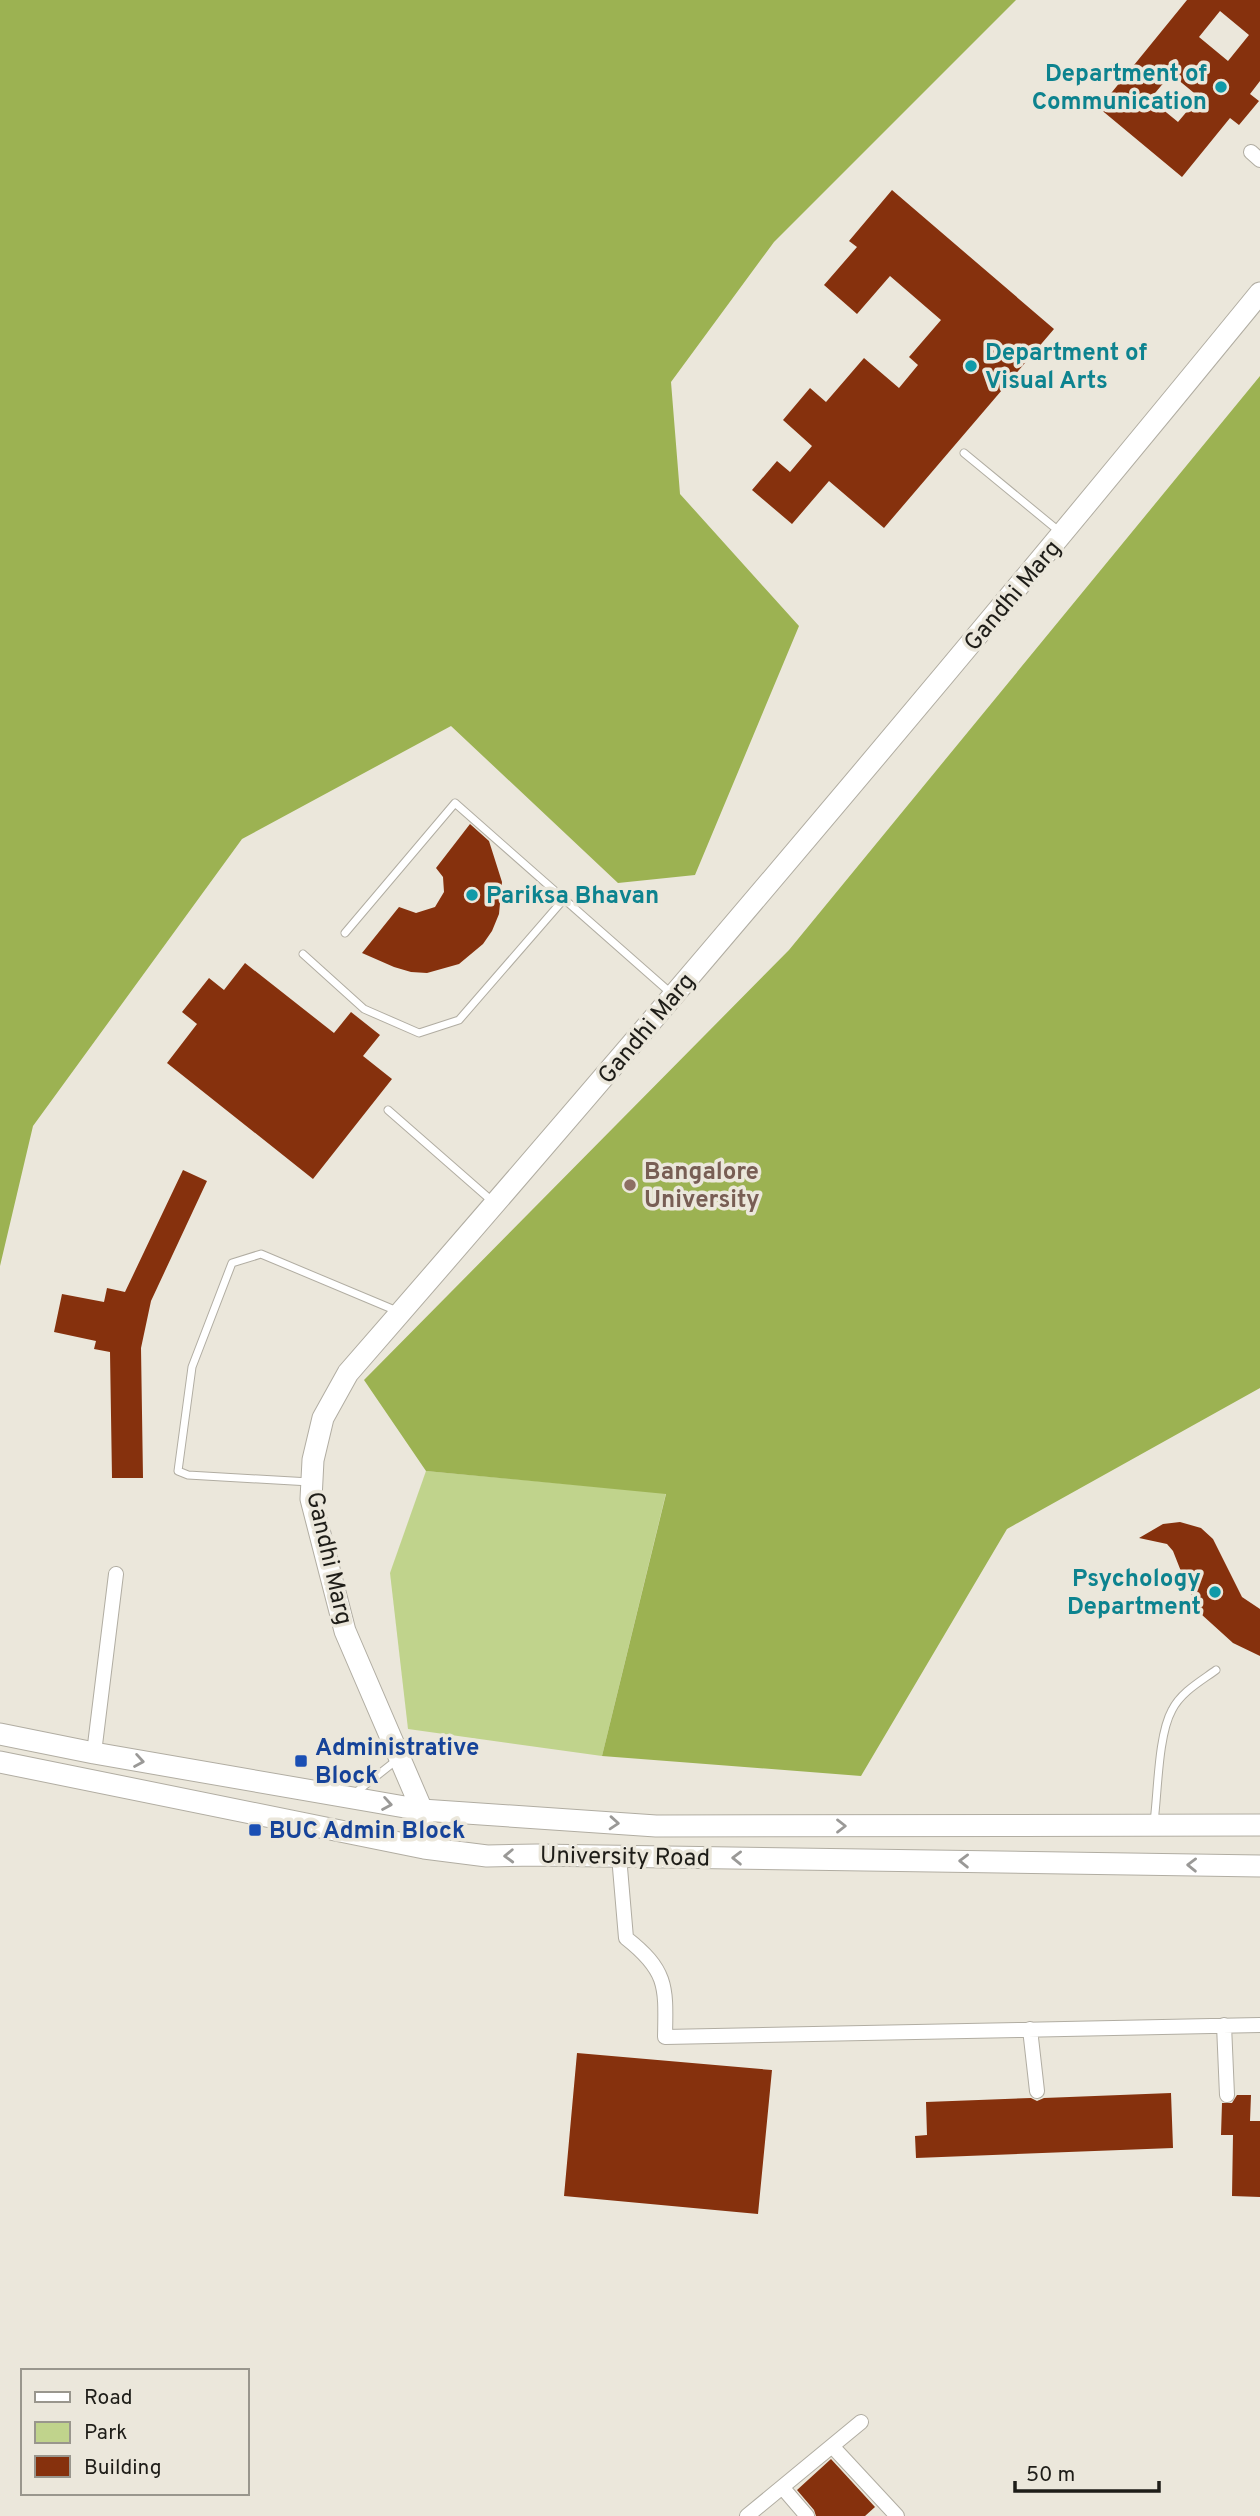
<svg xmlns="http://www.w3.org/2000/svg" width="1260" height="2516" font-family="Overpass,sans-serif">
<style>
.green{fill:#c0d38c}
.forest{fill:#9cb252}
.building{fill:#86310d;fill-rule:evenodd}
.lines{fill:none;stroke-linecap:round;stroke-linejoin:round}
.lane-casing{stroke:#b1ada2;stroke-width:9}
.street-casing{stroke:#b1ada2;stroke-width:16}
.secondary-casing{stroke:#b1ada2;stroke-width:23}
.lane{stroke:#fff;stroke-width:7}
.street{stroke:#fff;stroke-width:14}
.secondary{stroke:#fff;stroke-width:21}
.oneway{stroke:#9a9997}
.culture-dot{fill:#0f9aa8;stroke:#ebe7db;stroke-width:2.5}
.education-dot{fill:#8d6e63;stroke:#ebe7db;stroke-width:2.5}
.transit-dot{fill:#1a4fb4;stroke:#ebe7db;stroke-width:2.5}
.labels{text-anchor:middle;stroke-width:7;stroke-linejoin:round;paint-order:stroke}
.culture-label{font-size:24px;font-weight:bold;fill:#0d838f;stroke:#ebe7db;text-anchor:end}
.street-label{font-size:24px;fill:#1e1d18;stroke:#ebe7db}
.education-label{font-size:24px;font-weight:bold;fill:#785e54;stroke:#ebe7db;text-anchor:start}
.transit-label{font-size:24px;font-weight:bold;fill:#164399;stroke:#ebe7db;text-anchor:start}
</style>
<rect width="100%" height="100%" fill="#ebe7db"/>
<path class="green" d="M426,1471L666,1493L602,1756L408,1729L390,1573Z"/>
<path class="forest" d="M0,0H1016L774,242L671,382L680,494L799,626L695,875L618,883L451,726L242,839L33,1126L0,1266Z
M1260,376V1388L1007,1529L861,1776L602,1756L666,1494L426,1471L364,1380L789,950Z"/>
<path class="building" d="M1187,0H1260V81L1250,94L1259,101L1239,125L1230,118L1182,177L1099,108ZM1220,11L1249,35L1228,61L1199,37ZM1171,74L1199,97L1178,122L1150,99Z
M892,190L1054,329L884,528L829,481L792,524L752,490L777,461L790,472L812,446L783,420L810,388L826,402L864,358L899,388L918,365L909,357L941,320L890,276L857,314L824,285L857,247L849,241Z
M470,824L489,841L502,882L499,914L492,931L483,944L459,964L427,973L411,972L394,967L362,953L399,907L416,913L435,907L444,892L443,877L436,868Z
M245,963L334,1033L351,1012L380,1035L363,1056L392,1079L313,1179L167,1063L197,1024L182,1012L209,978L224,990Z
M183,1170L207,1181L151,1301L141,1348L143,1478H112L110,1352L94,1349L96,1341L54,1332L62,1294L104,1302L107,1288L125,1292Z
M1180,1522L1201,1528L1213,1539L1242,1597L1260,1609V1656L1233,1643L1201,1614L1186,1584L1173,1551L1167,1544L1139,1538L1163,1524Z
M577,2053L772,2070L758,2214L564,2196Z
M1171,2093L1173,2148L916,2158L915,2136L927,2135L926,2102L1031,2098L1037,2101L1044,2098Z
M1237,2095H1251L1250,2121H1260V2197L1232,2196L1233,2135H1221L1222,2103H1232Z
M831,2459L875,2507L865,2516H816L814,2510L797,2490Z"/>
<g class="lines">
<defs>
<path id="lane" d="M964,453L1060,532
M345,933L455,803L673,995
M303,954L364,1009L419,1033L459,1020L564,899
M388,1110L492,1201
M310,1482L188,1475L178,1471L192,1367L232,1263L261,1254L397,1311
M355,1793L398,1759
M1154,1822C1158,1792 1158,1735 1172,1710C1181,1692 1201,1681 1216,1670"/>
<path id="street" d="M1251,152L1260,160
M94,1753L116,1574
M619,1856L626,1938C668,1971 666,1987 665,2037L1260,2025
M1224,2025L1227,2095
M1030,2029L1037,2091
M832,2446L897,2516
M782,2487L807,2516
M747,2516L861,2422"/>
<path id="secondary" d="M0,1734L94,1753L422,1810L656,1826L1260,1825
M0,1762L424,1848L487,1856L537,1855L1260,1866
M424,1848L422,1810L345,1631L311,1499L313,1460L323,1418L348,1373C657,1018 962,658 1260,293"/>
</defs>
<use href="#lane" class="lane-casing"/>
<use href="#street" class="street-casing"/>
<use href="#secondary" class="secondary-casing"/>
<use href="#lane" class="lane"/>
<use href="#street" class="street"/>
<use href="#secondary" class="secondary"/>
</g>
<defs><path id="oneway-chevron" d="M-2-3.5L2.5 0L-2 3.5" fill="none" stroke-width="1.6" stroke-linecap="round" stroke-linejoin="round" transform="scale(1.75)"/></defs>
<g class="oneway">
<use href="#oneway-chevron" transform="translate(139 1761) rotate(10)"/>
<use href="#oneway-chevron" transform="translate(387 1804) rotate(10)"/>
<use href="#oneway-chevron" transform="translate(614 1823) rotate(4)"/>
<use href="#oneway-chevron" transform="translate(841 1826)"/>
<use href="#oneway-chevron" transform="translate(509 1856) rotate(178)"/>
<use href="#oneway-chevron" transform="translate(737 1858) rotate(-179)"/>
<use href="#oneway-chevron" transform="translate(964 1861) rotate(-179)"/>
<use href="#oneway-chevron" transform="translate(1192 1865) rotate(-179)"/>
</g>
<g class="culture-dot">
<circle cx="1221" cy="87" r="7"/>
<circle cx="971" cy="366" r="7"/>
<circle cx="472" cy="895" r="7"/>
<circle cx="1215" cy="1592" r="7"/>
</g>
<circle class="education-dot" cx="630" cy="1185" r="7"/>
<g class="transit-dot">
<rect x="294" y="1754" width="14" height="14" rx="3.5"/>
<rect x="248" y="1823" width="14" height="14" rx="3.5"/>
</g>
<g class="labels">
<g class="culture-label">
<text x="1207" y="81">Department of<tspan x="1207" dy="28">Communication</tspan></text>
<text x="985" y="360" text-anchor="start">Department of<tspan x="985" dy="28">Visual Arts</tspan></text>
<text x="486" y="903" text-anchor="start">Pariksa Bhavan</text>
<text x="1201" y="1586">Psychology<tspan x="1201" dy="28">Department</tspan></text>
</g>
<g class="street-label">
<text transform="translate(1012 595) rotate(-50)" y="8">Gandhi Marg</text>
<text transform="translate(646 1028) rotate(-50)" y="8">Gandhi Marg</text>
<text transform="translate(330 1558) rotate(77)" y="8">Gandhi Marg</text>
<text transform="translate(625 1856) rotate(1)" y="8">University Road</text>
</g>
<g class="education-label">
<text x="644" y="1179">Bangalore<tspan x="644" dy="28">University</tspan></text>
</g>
<g class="transit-label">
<text x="315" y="1755">Administrative<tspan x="315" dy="28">Block</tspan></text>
<text x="269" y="1838">BUC Admin Block</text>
</g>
</g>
<rect x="21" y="2369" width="228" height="126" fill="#ebe7db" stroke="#99968d" stroke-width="2"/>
<rect x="35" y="2392" width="35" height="10" fill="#ffffff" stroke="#99968d" stroke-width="2"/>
<text x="84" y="2404" font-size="21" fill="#1e1d18">Road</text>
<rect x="35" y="2422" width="35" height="21" fill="#c0d38c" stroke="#99968d" stroke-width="2"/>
<text x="84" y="2439" font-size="21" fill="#1e1d18">Park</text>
<rect x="35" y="2456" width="35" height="21" fill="#86310d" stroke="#99968d" stroke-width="2"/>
<text x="84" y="2474" font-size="21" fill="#1e1d18">Building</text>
<path d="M1015 2481v10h144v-10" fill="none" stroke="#1e1d18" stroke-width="3.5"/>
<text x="1026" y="2481" font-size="21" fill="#1e1d18" stroke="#ebe7db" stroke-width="5" paint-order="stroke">50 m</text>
</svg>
